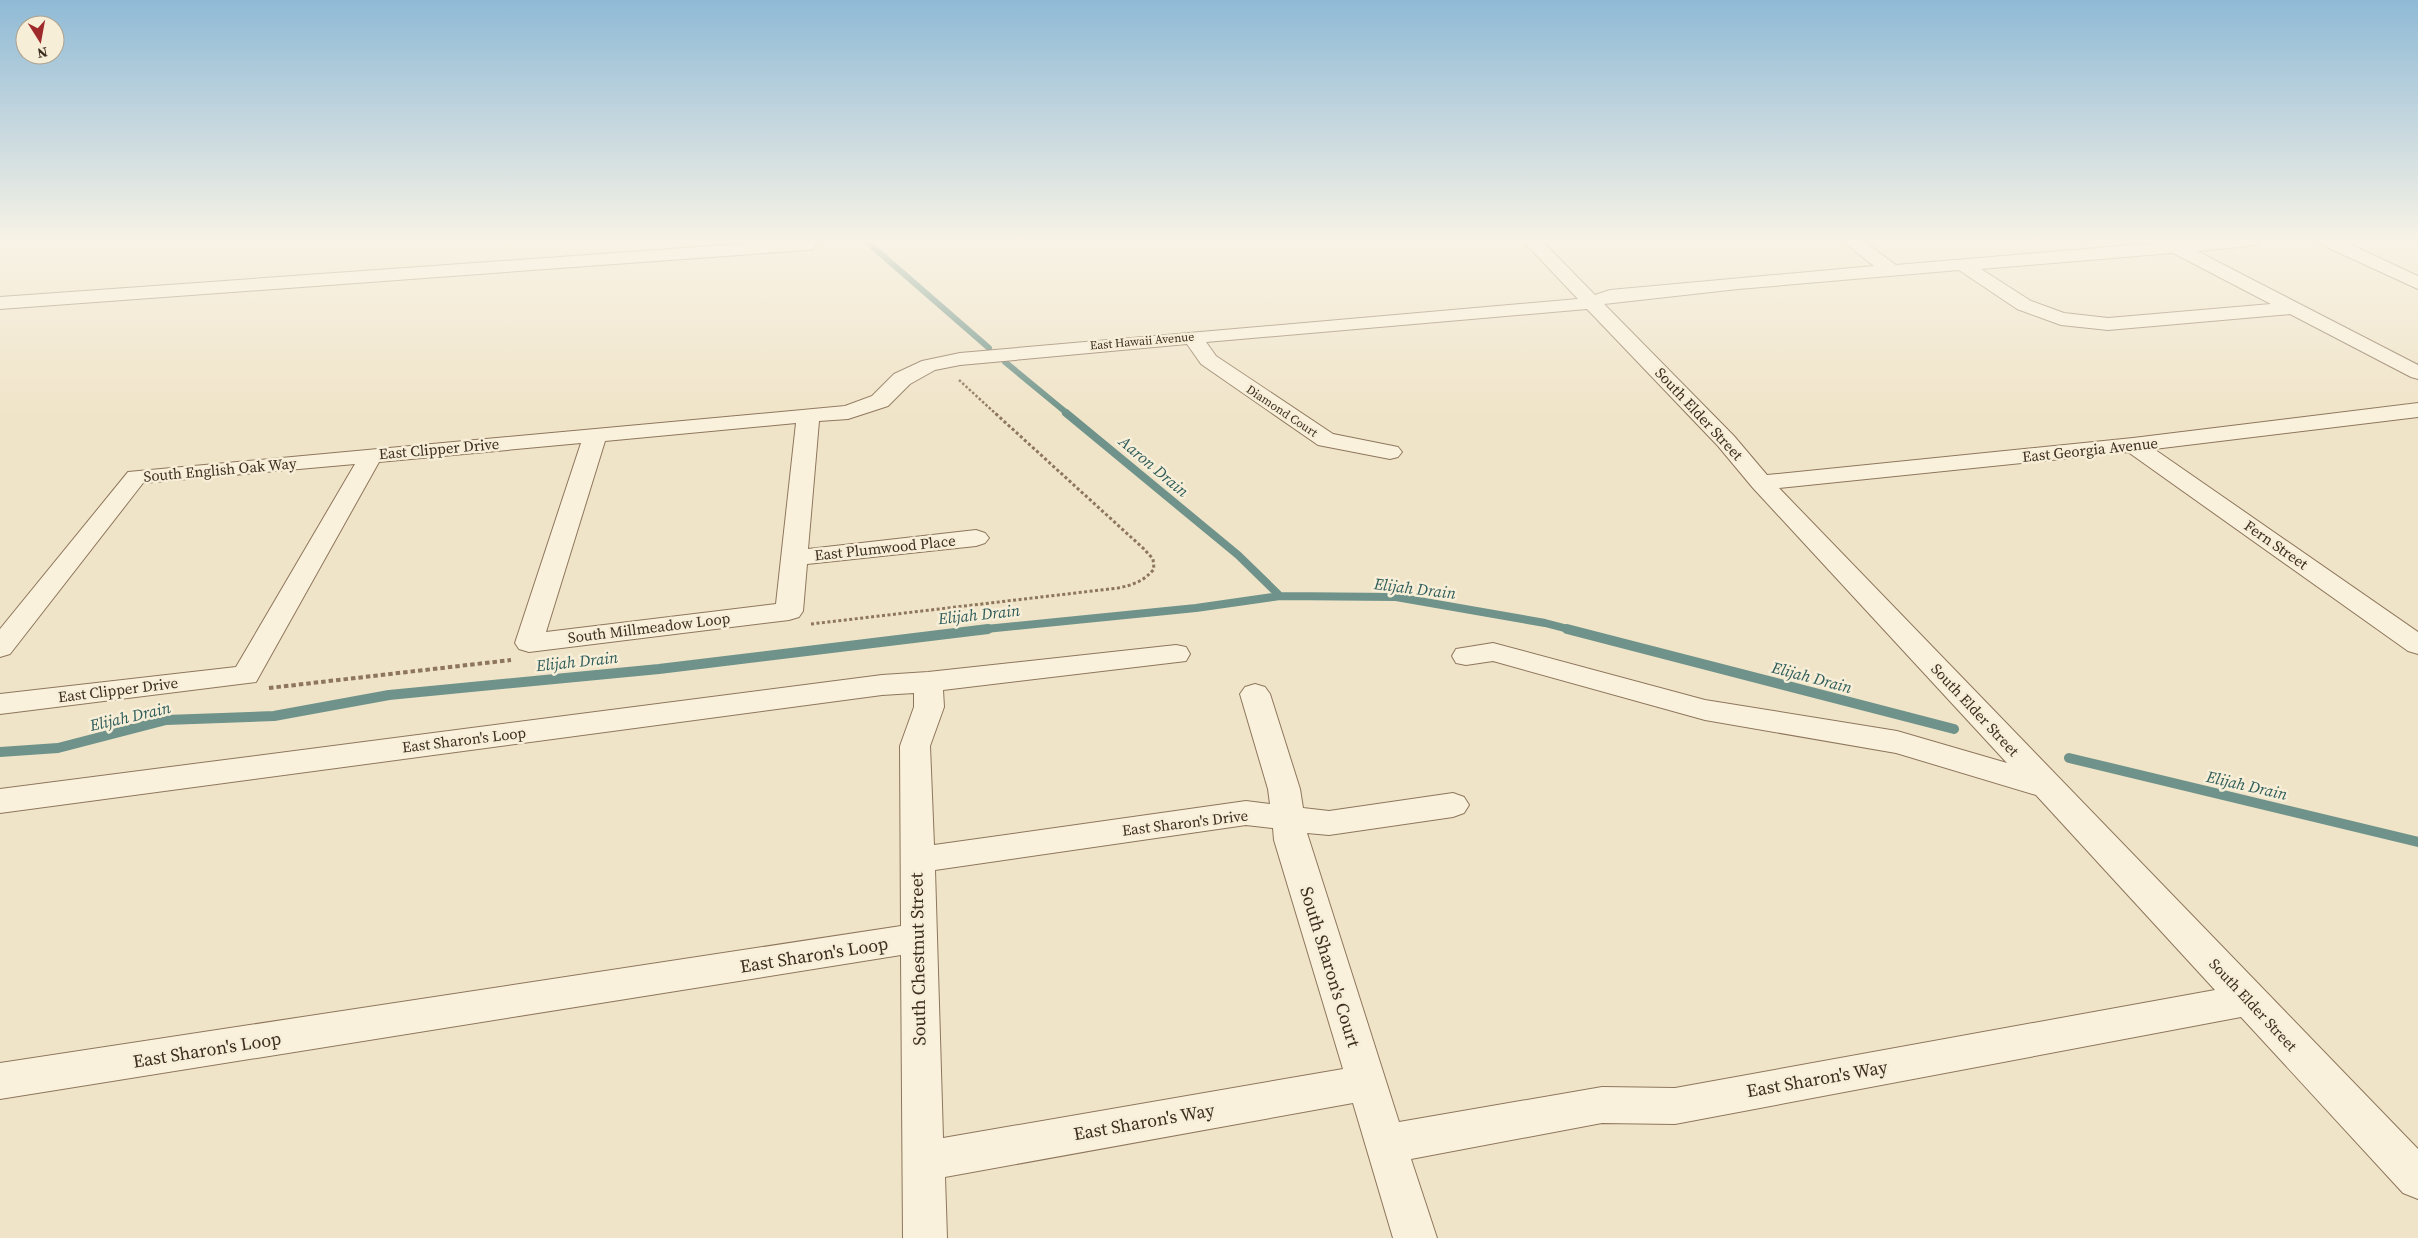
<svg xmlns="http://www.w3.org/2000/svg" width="2418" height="1238" font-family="'Source Serif 4',serif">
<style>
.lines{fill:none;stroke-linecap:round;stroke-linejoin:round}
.stream-far2{stroke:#6f938a;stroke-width:6}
.stream-far1{stroke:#6f938a;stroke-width:8}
.stream{stroke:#6f938a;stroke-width:10}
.minor-casing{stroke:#8d765c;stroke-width:2}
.path-far2{stroke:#8d765c;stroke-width:2.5;stroke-dasharray:2.5 2;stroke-linecap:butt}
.path-far1{stroke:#8d765c;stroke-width:3;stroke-dasharray:3 2.5;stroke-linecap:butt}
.path{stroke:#8d765c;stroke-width:4;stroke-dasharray:4.5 3;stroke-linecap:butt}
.minor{fill:#faf1dc;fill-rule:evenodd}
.labels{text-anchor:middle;stroke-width:5;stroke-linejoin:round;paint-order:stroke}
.far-street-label{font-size:12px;fill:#3d2e20;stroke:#f7eed8}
.street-label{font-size:15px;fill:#3d2e20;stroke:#f7eed8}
.water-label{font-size:16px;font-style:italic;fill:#2f5d5a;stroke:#f7eed8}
.near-street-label{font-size:18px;fill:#3d2e20;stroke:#f7eed8}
</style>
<rect width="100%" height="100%" fill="#f0e4c8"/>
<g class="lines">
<path class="stream-far2" d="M866,241L989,348
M1005,362L1068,414"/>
<path class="stream-far1" d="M1066,413L1238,555L1280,596
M976,630L1196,608L1280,596L1396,597L1545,623L1572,630"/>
<path class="stream" d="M1567,629L1954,729
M0,752L58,748L166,720L274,716L389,695L659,669L988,629
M2069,758L2418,842"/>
<defs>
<path id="minor" d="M783,241H813L816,245L813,249L807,250L0,309V297Z
M1523,241H1542L1595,295L1610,290L1874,266L1842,241H1863L1896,265L2180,241H2259L2256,245L2250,246L2197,251L2418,365V379L2411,377L2290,314L2108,330L2061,325L2017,309L1959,270L1738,289L1604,304L1734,436L1767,475L2133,438L2418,403V417L2154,449L2418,632V654L2408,651L2128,452L1779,488L2418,1149V1199L2403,1193L2241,1017L1675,1124L1602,1123L1411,1159L1437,1238H1393L1353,1103L945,1177L947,1238H903L901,955L0,1099V1063L901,926L900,746L914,707V693L882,695L0,813V789L882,675L928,672L1176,645L1186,647L1190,654L1186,661L943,690L944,707L930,746L934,845L1246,801L1270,804L1268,789L1240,694L1245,687L1255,684L1265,687L1270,694L1300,789L1303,808L1329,811L1453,793L1464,797L1469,805L1464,813L1453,817L1329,835L1307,833L1399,1122L1602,1087L1675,1088L2215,990L2036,795L1896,753L1705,720L1493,661L1466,665L1456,663L1452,656L1456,649L1493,643L1705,700L1897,731L2007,763L1753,488L1718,446L1587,309L1206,342L1216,356L1333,434L1398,447L1402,452L1398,457L1390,459L1318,445L1201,364L1187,344L960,365L935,370L910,384L888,406L848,419L819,421L808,549L976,530L985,533L989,538L985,543L976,546L807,564L803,611L799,617L789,620L529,652L519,649L515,643L581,443L379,462L256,682L0,714V694L236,667L355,464L143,483L10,654L0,657V629L128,472L845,406L872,396L894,374L922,361L960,353L1578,299ZM2173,253L2271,304L2108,318L2064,313L2031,301L1981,269ZM796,423L776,604L546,632L605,441ZM1246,825L1273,828L1274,840L1343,1069L943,1138L935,870Z
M2319,241H2343L2418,276V289L2322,245Z"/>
</defs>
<use href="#minor" class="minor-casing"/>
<path class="path-far2" d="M959,380L996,414"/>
<path class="path-far1" d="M811,624L1118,588C1133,585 1144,581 1154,569L1153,559L1144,549L995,413"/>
<path class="path" d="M269,688L511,660"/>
<use href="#minor" class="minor"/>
</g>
<linearGradient id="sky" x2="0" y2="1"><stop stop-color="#8fbad6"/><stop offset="0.58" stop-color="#f8f3e6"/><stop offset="1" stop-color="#f8f3e6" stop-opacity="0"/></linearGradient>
<rect width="2418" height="415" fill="url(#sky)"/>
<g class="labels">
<g class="far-street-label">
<text transform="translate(1142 341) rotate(-5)" y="4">East Hawaii Avenue</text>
<text transform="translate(1282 411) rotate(34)" y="4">Diamond Court</text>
</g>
<g class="street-label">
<text transform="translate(1699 414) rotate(47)" y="5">South Elder Street</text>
<text transform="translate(439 449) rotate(-5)" y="5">East Clipper Drive</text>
<text transform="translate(2090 450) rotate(-6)" y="5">East Georgia Avenue</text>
<text transform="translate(220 470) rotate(-5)" y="5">South English Oak Way</text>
<text transform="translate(2276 545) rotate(35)" y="5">Fern Street</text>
<text transform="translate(885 548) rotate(-6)" y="5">East Plumwood Place</text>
<text transform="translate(649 628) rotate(-7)" y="5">South Millmeadow Loop</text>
<text transform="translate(118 690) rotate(-7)" y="5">East Clipper Drive</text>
<text transform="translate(1975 710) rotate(47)" y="5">South Elder Street</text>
<text transform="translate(464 740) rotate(-7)" y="5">East Sharon's Loop</text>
<text transform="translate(1185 823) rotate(-7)" y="5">East Sharon's Drive</text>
<text transform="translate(2253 1005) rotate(47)" y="5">South Elder Street</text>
</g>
<g class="water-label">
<text transform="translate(1154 466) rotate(40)" y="6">Aaron Drain</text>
<text transform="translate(1415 588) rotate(7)" y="6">Elijah Drain</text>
<text transform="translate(979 614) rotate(-6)" y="6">Elijah Drain</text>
<text transform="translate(577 661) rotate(-6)" y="6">Elijah Drain</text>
<text transform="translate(1812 677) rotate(15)" y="6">Elijah Drain</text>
<text transform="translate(130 716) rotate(-13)" y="6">Elijah Drain</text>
<text transform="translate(2247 785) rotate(13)" y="6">Elijah Drain</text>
</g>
<g class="near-street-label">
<text transform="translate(814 955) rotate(-9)" y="6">East Sharon's Loop</text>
<text transform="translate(918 959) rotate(-91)" y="6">South Chestnut Street</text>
<text transform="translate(1330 967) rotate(73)" y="6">South Sharon's Court</text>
<text transform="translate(207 1050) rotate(-9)" y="6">East Sharon's Loop</text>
<text transform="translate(1817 1079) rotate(-10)" y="6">East Sharon's Way</text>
<text transform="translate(1144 1122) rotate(-10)" y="6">East Sharon's Way</text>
</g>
</g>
<g transform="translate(40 40) rotate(169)"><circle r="24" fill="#f7eed8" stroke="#ada18e"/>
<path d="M0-4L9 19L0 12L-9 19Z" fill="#9e2a2b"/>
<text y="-8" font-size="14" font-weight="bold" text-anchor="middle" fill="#3d2e20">N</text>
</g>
</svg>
